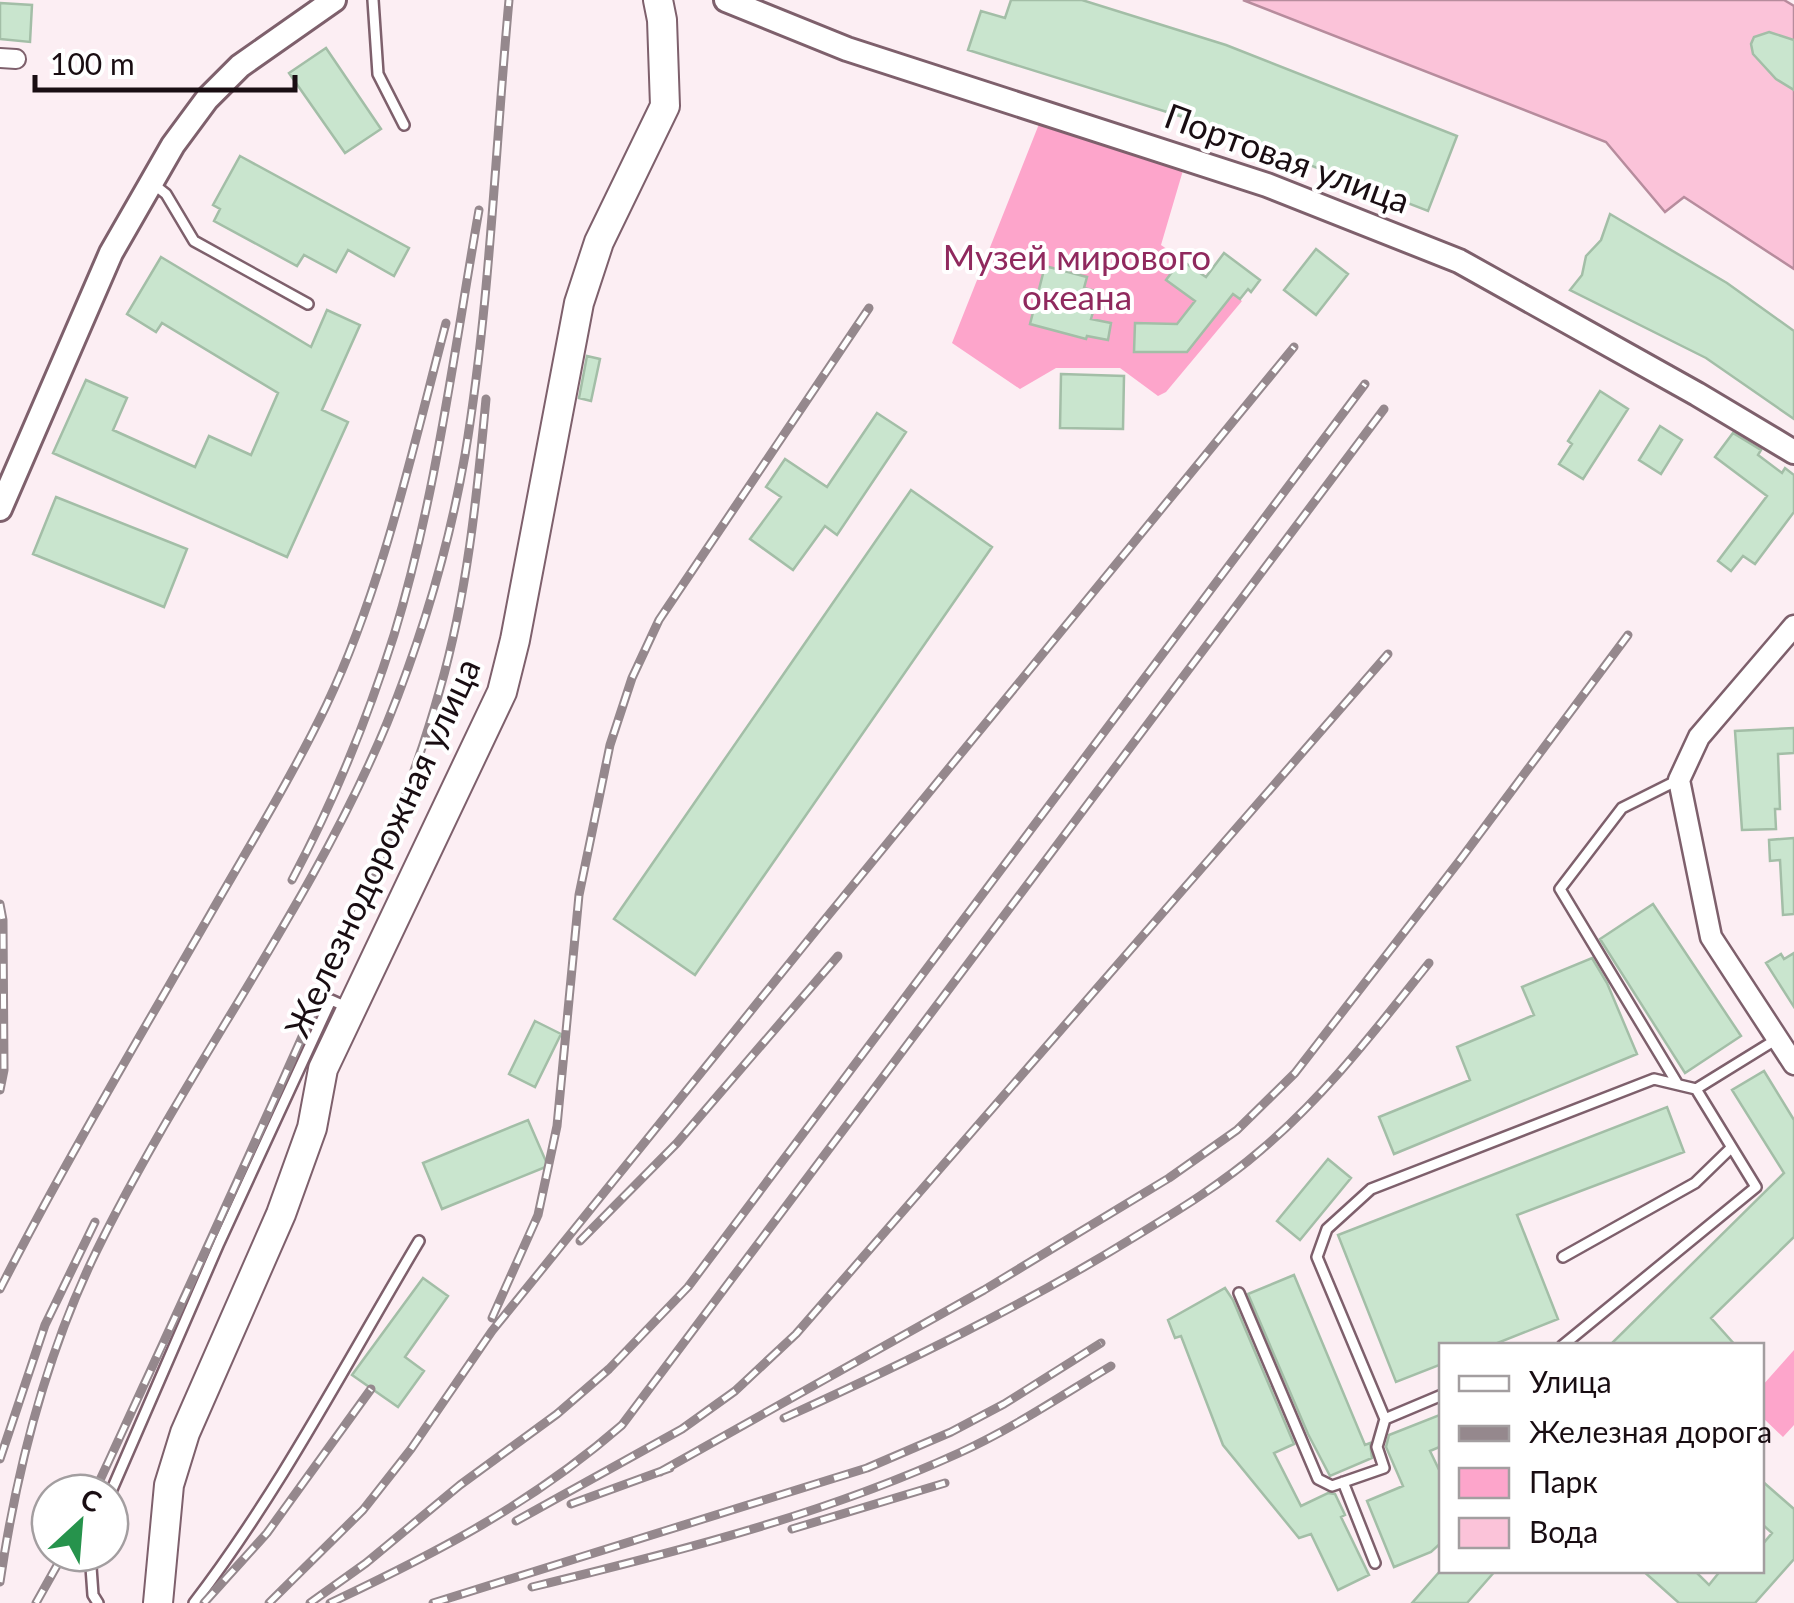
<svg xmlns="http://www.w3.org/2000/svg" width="1794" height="1603" font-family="Lato,sans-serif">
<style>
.green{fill:#fda5cb}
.water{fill:#fbc3d9;stroke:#b78c9d;stroke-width:2.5}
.building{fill:#c9e5ce;stroke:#a3bea7;stroke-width:2.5}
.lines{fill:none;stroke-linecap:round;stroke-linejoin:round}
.service-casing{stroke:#7e606c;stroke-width:14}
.minor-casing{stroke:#7e606c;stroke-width:22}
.tertiary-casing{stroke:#7e606c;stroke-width:25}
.secondary-casing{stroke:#7e606c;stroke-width:28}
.primary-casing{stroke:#7e606c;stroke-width:32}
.service{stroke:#fff;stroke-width:9}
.minor{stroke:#fff;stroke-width:18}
.tertiary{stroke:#fff;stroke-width:20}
.secondary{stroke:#fff;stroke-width:22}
.primary{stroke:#fff;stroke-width:28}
.rail-casing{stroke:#95888d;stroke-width:9}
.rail{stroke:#fff;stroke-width:5;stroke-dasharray:15;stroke-linecap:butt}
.labels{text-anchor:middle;stroke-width:8;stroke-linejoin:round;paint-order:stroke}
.street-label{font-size:35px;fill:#190d12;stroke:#fff}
.park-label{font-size:35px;fill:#90295e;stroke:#fff}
</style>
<rect width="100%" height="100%" fill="#fceef3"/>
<path class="green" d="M1041,119L1184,167L1161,245L1242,301L1166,392L1158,396L1120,368H1056L1020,389L952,343Z
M1794,1350V1425L1783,1437L1762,1417V1386Z"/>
<path class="water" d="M1243,0H1784L1794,6V269L1684,197L1665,212L1606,142Z"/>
<path class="building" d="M1011,0H1082L1226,45L1457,136L1428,211L1199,122L968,50L981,11L1005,18Z
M0,3L32,5L30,42L0,39Z
M1769,32L1794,40V90L1776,79L1753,54L1751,44L1754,37Z
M326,48L381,129L345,153L289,73Z
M240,156L409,248L394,276L348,250L336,272L304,255L297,266L214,221L220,209L213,205Z
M1610,214L1727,283L1794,331V419L1706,358L1570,290L1582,275L1586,256L1601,240Z
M1316,249L1348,274L1316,315L1284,290Z
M1224,253L1260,280L1251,292L1248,289L1240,299L1233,294L1187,352H1134L1135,323L1177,324L1195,301L1166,280L1181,260L1206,277Z
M161,257L311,347L327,310L360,325L322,410L348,422L287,557L53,453L86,380L127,398L113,430L195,467L209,436L251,455L278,393L162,323L156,332L127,314Z
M1045,266L1087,277L1084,288L1099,292L1091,319L1111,323L1108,340L1087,336L1086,339L1030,324Z
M587,356L600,359L591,401L579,398Z
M1061,374L1124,376L1123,429L1060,428Z
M1600,391L1628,409L1583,479L1559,464L1572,444L1568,441Z
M877,413L906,432L837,535L825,526L793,570L750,539L781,497L766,487L785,459L827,487Z
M1660,426L1682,440L1661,474L1639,460Z
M1733,433L1761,450L1758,455L1782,473L1785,468L1794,475V512L1755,564L1743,556L1731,571L1718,561L1767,496L1715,457Z
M911,490L992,547L695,975L614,919Z
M56,497L187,549L164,607L33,554Z
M1794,728V753L1778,754L1780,809H1775L1776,829L1742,830L1735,731Z
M1794,838V914L1783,915L1780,860L1770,861L1769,840Z
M1653,904L1741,1036L1685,1073L1600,939Z
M1794,953V1007L1766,963L1781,954L1784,959Z
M1592,958L1607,983L1637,1054L1394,1154L1379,1117L1470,1080L1457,1047L1534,1015L1522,987Z
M535,1021L561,1034L535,1087L509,1074Z
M1764,1071L1794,1120V1237L1711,1318L1736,1346H1609L1784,1173L1732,1090Z
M1667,1107L1684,1152L1517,1215L1558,1319L1490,1346H1442V1364L1396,1382L1338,1235Z
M528,1120L548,1166L442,1209L423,1163Z
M1328,1159L1351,1178L1300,1240L1277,1221Z
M1294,1275L1365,1445L1370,1443L1372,1458L1330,1476L1308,1434L1248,1294Z
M423,1278L448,1296L405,1357L424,1371L398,1407L352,1375Z
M1225,1288L1233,1300L1294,1444L1274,1453L1301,1506L1328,1493L1335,1494L1345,1515L1341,1517L1369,1575L1338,1590L1311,1534L1299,1538L1223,1445L1181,1336L1175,1338L1168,1320Z
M1442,1414V1446L1430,1451L1442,1476V1542L1431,1552L1394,1567L1367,1501L1403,1486L1386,1447L1389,1435Z
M1762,1481L1794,1509V1559L1755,1603H1679L1642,1570H1694L1709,1585L1721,1570H1762V1545L1772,1533L1762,1524Z
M1441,1570H1496L1467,1603H1412Z"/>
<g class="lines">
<defs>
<path id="service" d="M373,0L378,74L404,125
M152,183L166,194L194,241L308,304
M1676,781L1622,808L1560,889L1677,1083
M1563,1257L1695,1183L1731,1148
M1239,1293L1318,1479L1332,1486L1384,1468L1377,1447L1385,1419L1442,1395
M1562,1346L1756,1187L1696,1089L1777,1039
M1385,1419L1317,1257L1327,1229L1371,1189L1654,1079L1696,1089
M1343,1482L1375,1563
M110,1494L219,1243L331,1000L349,1008
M90,1553L93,1595L98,1603
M194,1603C280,1491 346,1363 419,1241"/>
<path id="minor" d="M0,58L16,59"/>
<path id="tertiary" d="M1794,626L1699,737L1679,780L1711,937L1794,1064"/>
<path id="secondary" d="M726,0L847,49L1267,185L1459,261L1697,394L1794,452
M0,509L111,253L173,145L207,99L240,66L334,0"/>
<path id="primary" d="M158,1603L169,1485L185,1433L281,1214L312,1128L323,1069L502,692L515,640L579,303L599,242L665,106L662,20L658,0"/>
</defs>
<use href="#service" class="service-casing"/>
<use href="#minor" class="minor-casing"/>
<use href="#tertiary" class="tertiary-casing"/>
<use href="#secondary" class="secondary-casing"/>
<use href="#primary" class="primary-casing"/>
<use href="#service" class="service"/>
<use href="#minor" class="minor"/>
<use href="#tertiary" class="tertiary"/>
<use href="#secondary" class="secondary"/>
<use href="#primary" class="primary"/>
<defs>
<path id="rail" d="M292,880C334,801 367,720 394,635C436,497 454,351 479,210
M0,904L3,920L4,1070L0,1090
M580,1241L677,1143L838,956
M0,1289C68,1156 145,1028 219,899C256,835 294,772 326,706C383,586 412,451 446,323
M492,1318L538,1215L557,1126L579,895L610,745L632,678L659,620L869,308
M784,1418C905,1363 1023,1306 1136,1236C1179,1210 1223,1183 1261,1150C1326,1095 1376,1029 1429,963
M0,1459L45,1325L95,1222
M660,1472L984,1290L1169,1178L1237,1130L1295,1073L1460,860L1628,635
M94,1493C168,1333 242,1173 313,1012C360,906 409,801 440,689C467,595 477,496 486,399
M571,1504L670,1468
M516,1521L682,1429L735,1391L796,1334L1388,654
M792,1529L945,1483
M0,1582C17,1467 46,1354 97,1250C185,1070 310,909 387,723C422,637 449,547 465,455C490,305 495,151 509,0
M532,1587C676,1552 823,1515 959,1453C1012,1429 1061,1396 1111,1366
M36,1603L64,1553
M204,1603L267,1533L371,1389
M269,1603L363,1510L411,1449L492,1331L822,923L1294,347
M310,1603L366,1563L460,1485L557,1414L609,1369L688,1287L1365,384
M330,1603C438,1552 531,1504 622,1425L1384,409
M433,1603L867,1468L951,1432L1004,1404L1101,1343"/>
</defs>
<use href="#rail" class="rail-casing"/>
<use href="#rail" class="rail"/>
</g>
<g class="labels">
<g class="street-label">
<text transform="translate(1287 159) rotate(20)" y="12">Портовая улица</text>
<text transform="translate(383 848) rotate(-65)" y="12">Железнодорожная улица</text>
</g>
<g class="park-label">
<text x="1077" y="270">Музей мирового<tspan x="1077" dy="40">океана</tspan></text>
</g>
</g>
<rect x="1439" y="1343" width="325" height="230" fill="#ffffff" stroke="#a39ea0" stroke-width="2.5"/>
<rect x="1459" y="1376" width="50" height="15" fill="#ffffff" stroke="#a39ea0" stroke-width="2.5"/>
<text x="1529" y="1393" font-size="30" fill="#190d12">Улица</text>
<rect x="1459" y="1426" width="50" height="15" fill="#95888d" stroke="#a39ea0" stroke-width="2.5"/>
<text x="1529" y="1443" font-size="30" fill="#190d12">Железная дорога</text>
<rect x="1459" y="1468" width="50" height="30" fill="#fda5cb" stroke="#a39ea0" stroke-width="2.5"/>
<text x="1529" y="1493" font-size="30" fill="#190d12">Парк</text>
<rect x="1459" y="1518" width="50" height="30" fill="#fbc3d9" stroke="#a39ea0" stroke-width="2.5"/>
<text x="1529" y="1543" font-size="30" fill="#190d12">Вода</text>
<g transform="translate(80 1523) rotate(26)"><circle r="48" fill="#ffffff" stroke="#a39ea0" stroke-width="2.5"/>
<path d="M0-8L18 38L0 25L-18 38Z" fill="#26934c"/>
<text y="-15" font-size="28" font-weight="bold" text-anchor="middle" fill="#190d12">С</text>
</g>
<path d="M35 75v15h260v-15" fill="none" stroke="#190d12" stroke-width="5"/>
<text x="50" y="75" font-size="30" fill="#190d12" stroke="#ffffff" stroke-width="8" paint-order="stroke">100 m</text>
</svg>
